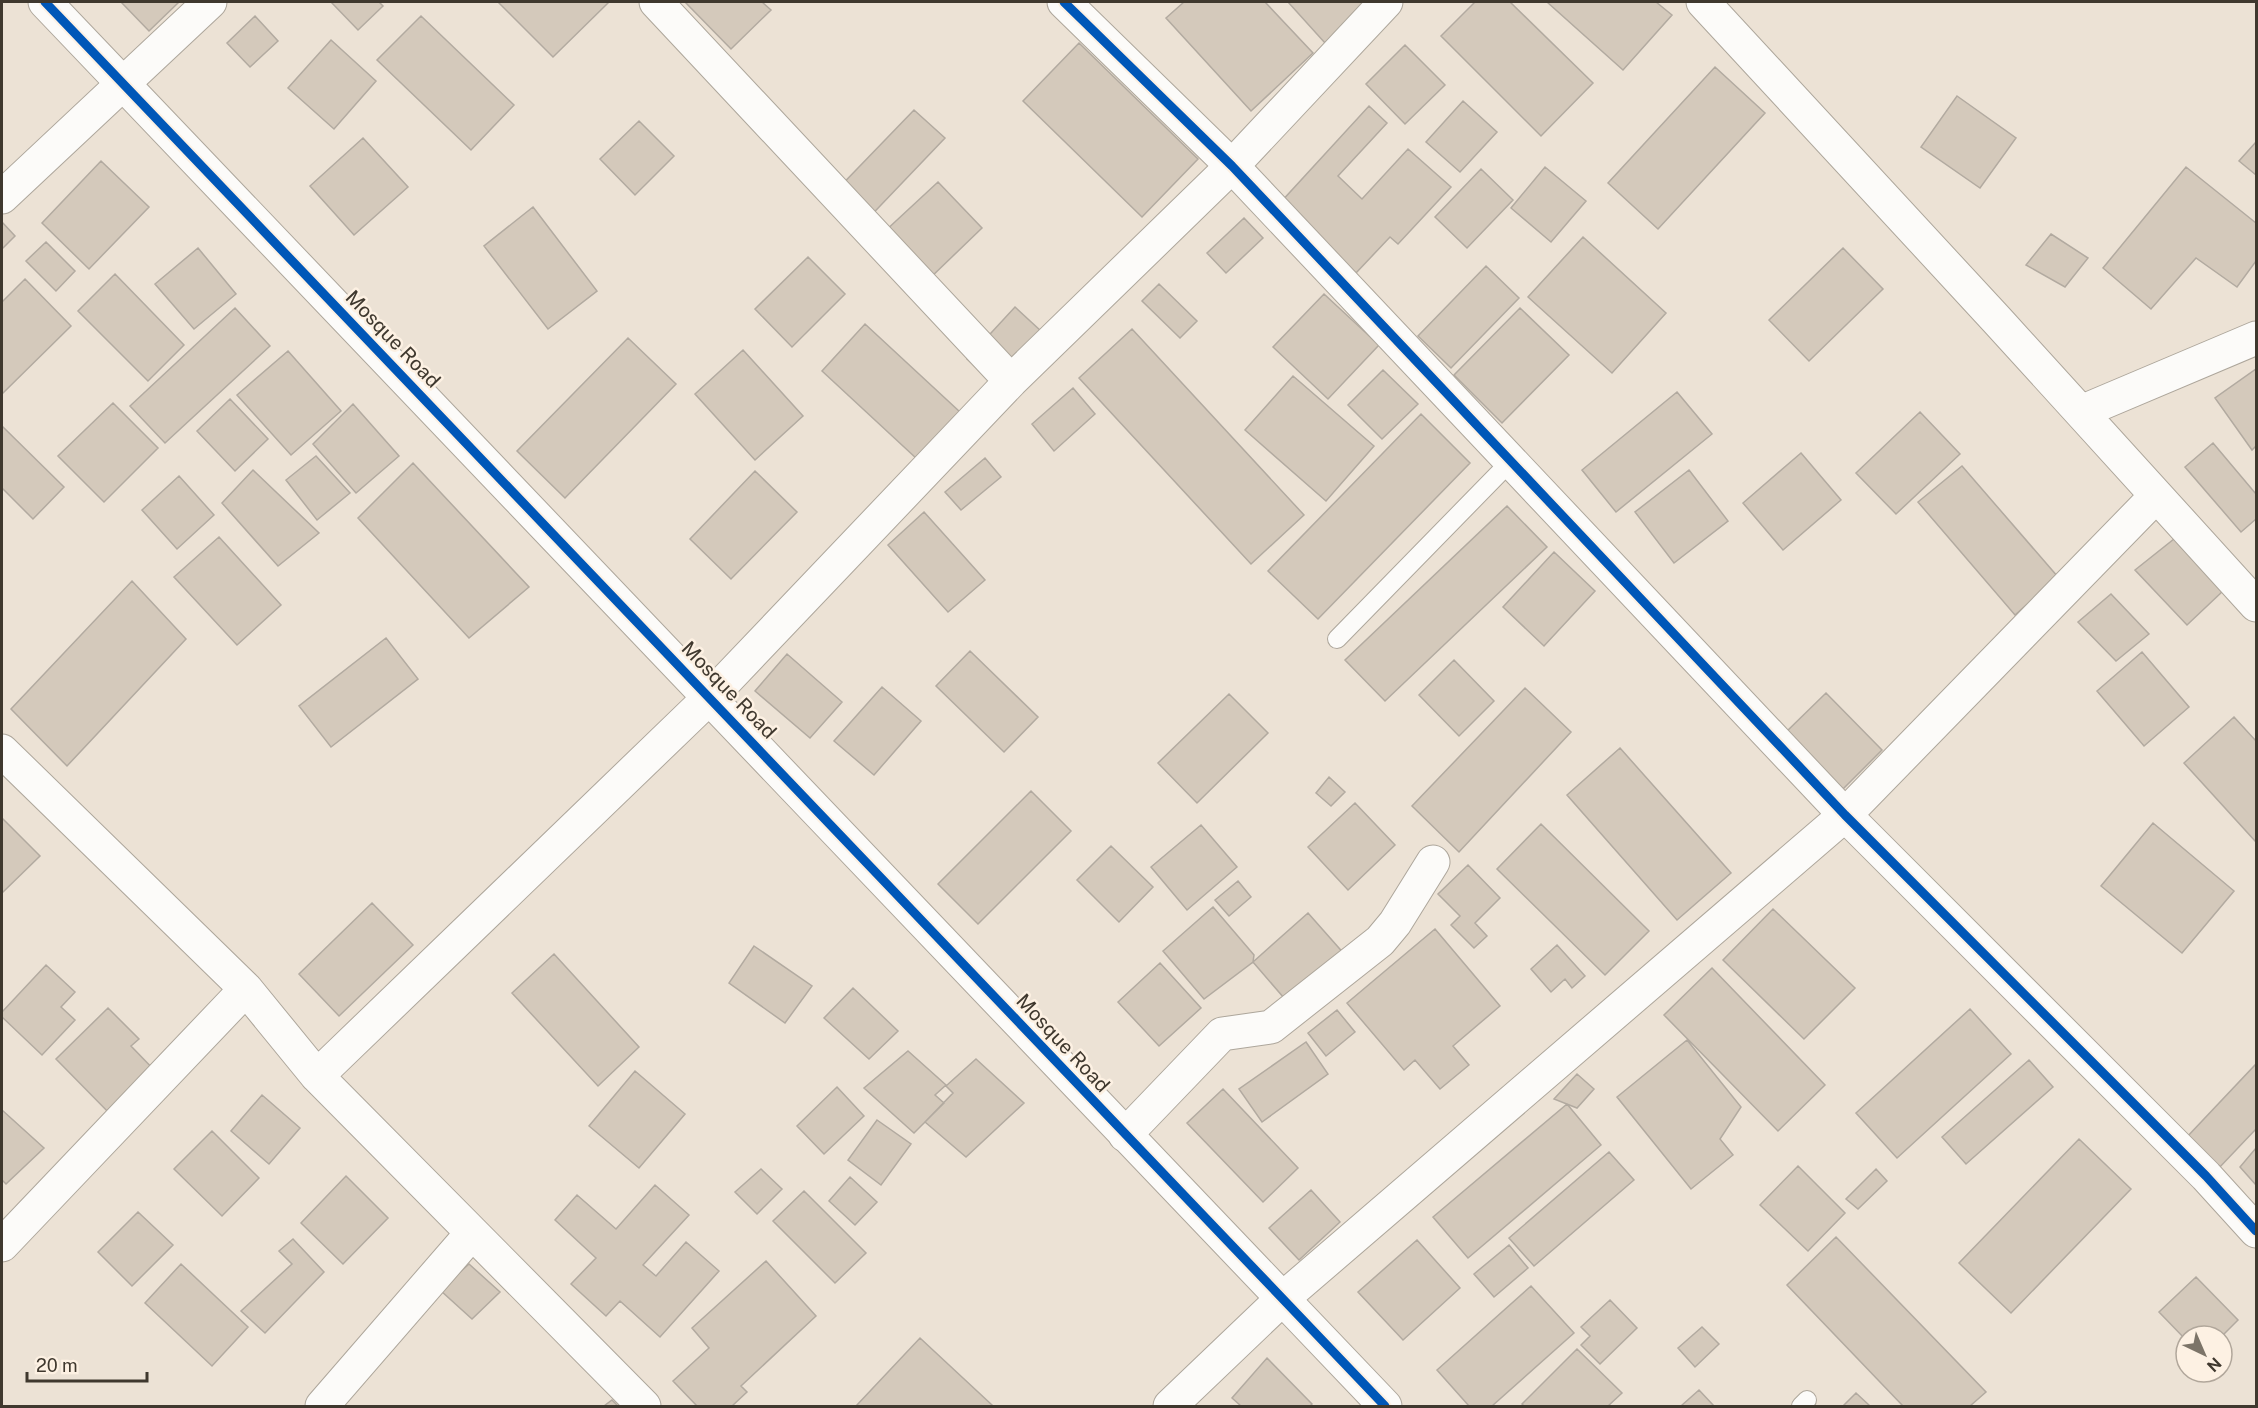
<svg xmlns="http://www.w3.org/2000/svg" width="2258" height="1408" font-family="'Public Sans',sans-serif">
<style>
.building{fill:#d4c9bb;stroke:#b2aaa0;stroke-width:1.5}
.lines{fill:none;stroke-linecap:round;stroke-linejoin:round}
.lane-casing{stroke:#ada69b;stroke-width:20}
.street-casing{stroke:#ada69b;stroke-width:35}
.secondary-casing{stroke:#ada69b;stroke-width:35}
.lane{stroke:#fcfbf9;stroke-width:18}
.street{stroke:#fcfbf9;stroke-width:33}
.secondary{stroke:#fcfbf9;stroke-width:33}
.cycleway-casing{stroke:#fdf1e3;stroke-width:13}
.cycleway{stroke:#0057b8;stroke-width:9}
.labels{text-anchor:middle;stroke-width:5;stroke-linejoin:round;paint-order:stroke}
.street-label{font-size:20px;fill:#3f382e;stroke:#fdf1e3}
</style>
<rect width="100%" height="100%" fill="#ece2d5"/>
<path class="building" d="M121,2H179L149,31Z
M331,2H379L383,6L358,30Z
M498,2H609L553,57Z
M685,2H762L771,10L731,49Z
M1184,2H1265L1313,53L1251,111L1166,18Z
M1288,2H1371L1325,43Z
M1475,2H1510L1593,83L1541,136L1441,36Z
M1547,2H1656L1672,15L1623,70Z
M255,16L278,41L250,67L227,43Z
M421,16L514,105L471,150L377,60Z
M331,40L376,81L334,129L288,88Z
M1079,43L1198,159L1142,217L1023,101Z
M1405,45L1445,85L1405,124L1366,84Z
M1715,67L1765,113L1658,229L1608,183Z
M1957,96L2016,138L1980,188L1921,147Z
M1463,101L1497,132L1460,172L1426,142Z
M1369,106L1387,123L1338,176L1362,199L1408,149L1451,187L1398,244L1390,237L1356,273L1280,203Z
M914,110L945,138L860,227L829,198Z
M639,121L674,156L635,195L600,159Z
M363,138L408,187L354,235L310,186Z
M2256,142V175L2239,161Z
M101,161L149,207L89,269L42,223Z
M1545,167L1586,201L1551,242L1511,208Z
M2186,167L2256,223V261L2237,287L2196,258L2151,309L2103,268Z
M1481,169L1513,200L1467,248L1435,217Z
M938,182L982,228L927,281L883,233Z
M533,207L597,291L548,329L484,246Z
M1244,218L1263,238L1226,273L1207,253Z
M2,222L15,236L2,249Z
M2051,234L2088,258L2065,287L2026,265Z
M1583,237L1666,313L1612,373L1528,297Z
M46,242L75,271L56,291L26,261Z
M198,248L236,294L194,329L155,284Z
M1843,248L1883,289L1809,361L1769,320Z
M808,257L845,294L792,347L755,309Z
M1486,266L1519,298L1451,368L1418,336Z
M115,274L184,345L148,381L78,311Z
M25,279L71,326L2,394V302Z
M1159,284L1197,321L1180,338L1142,301Z
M1324,294L1379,345L1328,399L1273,347Z
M1015,307L1054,343L1006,395L967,359Z
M235,308L270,346L165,443L130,406Z
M1520,308L1569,355L1502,423L1454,375Z
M865,324L960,412L917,459L822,371Z
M1132,329L1304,515L1251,564L1079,378Z
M628,338L676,384L565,498L517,451Z
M743,350L803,416L755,460L695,394Z
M288,351L341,411L291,455L237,395Z
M2256,369V446L2252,450L2215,398Z
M1383,370L1418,404L1382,439L1348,405Z
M1293,376L1374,446L1326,501L1245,430Z
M1073,388L1095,414L1054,451L1032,424Z
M1677,392L1712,434L1616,512L1582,470Z
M230,399L268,439L235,471L197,431Z
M113,403L158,448L104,502L58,456Z
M353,404L399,456L356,493L313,444Z
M1920,412L1960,454L1896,514L1856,473Z
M1421,414L1470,463L1318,619L1268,571Z
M2,426L64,487L33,519L2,488Z
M2213,443L2256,494V519L2241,532L2185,467Z
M1801,453L1841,500L1783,550L1743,503Z
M316,456L350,493L317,520L286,480Z
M985,458L1001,477L961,510L945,492Z
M413,463L529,587L469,638L358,518Z
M1962,466L2058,577L2015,615L1918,502Z
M253,470L319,533L278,566L222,503Z
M1689,470L1728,521L1674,563L1635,512Z
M755,471L797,512L731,579L690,539Z
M179,476L214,515L177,549L142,510Z
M1507,506L1547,547L1385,701L1345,660Z
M924,512L985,580L948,612L888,545Z
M219,537L281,605L237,645L174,577Z
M2174,539L2224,590L2187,625L2135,570Z
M1554,552L1595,591L1544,646L1503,607Z
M132,581L186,639L67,766L11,709Z
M2111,594L2149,634L2116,661L2078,622Z
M386,638L418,679L331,747L299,706Z
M970,651L1038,717L1004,752L936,686Z
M2142,652L2189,707L2144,746L2097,691Z
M787,654L842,702L810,738L755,691Z
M1454,660L1494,701L1459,736L1419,695Z
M882,687L921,721L874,775L834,741Z
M1525,688L1571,732L1459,852L1412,806Z
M1826,693L1882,750L1841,791L1784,734Z
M1229,694L1268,733L1197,803L1158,763Z
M2234,717L2256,741V842L2184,763Z
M1620,748L1731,873L1677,920L1567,795Z
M1329,777L1345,792L1331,806L1316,793Z
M1031,791L1071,831L978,924L938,884Z
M1355,803L1395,845L1348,890L1308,847Z
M3,819L40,856L2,893V820Z
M2153,823L2234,891L2182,953L2101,886Z
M1541,824L1649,931L1605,975L1497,869Z
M1201,825L1237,867L1187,910L1151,867Z
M1111,846L1153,887L1119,922L1077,880Z
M1468,865L1500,898L1475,923L1487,936L1474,948L1451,925L1460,916L1438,894Z
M1238,881L1251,897L1229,916L1215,900Z
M372,903L413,945L339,1016L299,974Z
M1213,907L1254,955L1253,962L1204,999L1163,951Z
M1773,909L1855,988L1804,1039L1723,960Z
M1308,913L1346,956L1290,1005L1253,962Z
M1435,929L1500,1006L1453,1046L1469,1065L1440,1089L1415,1060L1404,1070L1347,1003Z
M1557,945L1585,976L1572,988L1565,979L1551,992L1531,969Z
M754,946L812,986L785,1023L729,983Z
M554,954L639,1047L598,1086L512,993Z
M1160,963L1201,1008L1159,1046L1118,1002Z
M46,965L75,992L61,1007L75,1020L42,1055L2,1017V1012Z
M1712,968L1825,1085L1778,1131L1664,1015Z
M853,988L898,1031L869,1059L824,1018Z
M108,1008L139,1039L131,1046L159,1075L115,1119L56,1059Z
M1970,1009L2011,1054L1897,1158L1856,1113Z
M1337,1010L1355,1032L1326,1056L1308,1033Z
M1687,1040L1741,1107L1720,1139L1733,1155L1691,1189L1617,1097Z
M1306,1042L1328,1074L1262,1122L1239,1089Z
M908,1051L946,1085L935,1095L944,1103L914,1133L864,1088Z
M976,1059L1024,1103L966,1157L925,1122L953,1093L946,1086Z
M2029,1060L2053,1087L1966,1164L1942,1137Z
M2256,1064V1129L2218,1169L2186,1138Z
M635,1071L685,1114L639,1168L589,1126Z
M1577,1074L1594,1089L1577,1108L1554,1099Z
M837,1087L864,1116L824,1154L797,1126Z
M1223,1089L1298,1168L1263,1202L1187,1123Z
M262,1095L300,1128L269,1164L231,1131Z
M1567,1104L1601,1145L1468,1258L1433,1217Z
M2,1110L44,1148L6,1184L2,1180Z
M877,1120L911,1144L881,1185L848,1160Z
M212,1131L259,1178L222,1216L174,1169Z
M2079,1139L2131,1189L2011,1313L1959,1263Z
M2256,1148V1185L2240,1167Z
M1609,1152L1634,1180L1534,1266L1509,1238Z
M1798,1166L1845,1213L1808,1251L1760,1205Z
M761,1169L782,1189L757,1214L735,1192Z
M1876,1169L1887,1181L1858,1209L1846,1199Z
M346,1176L388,1218L343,1264L301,1223Z
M850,1177L877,1202L855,1225L829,1201Z
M655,1185L689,1215L643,1265L656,1276L686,1242L719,1271L660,1337L620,1301L606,1316L571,1284L596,1258L555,1220L577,1195L616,1229Z
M1311,1190L1340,1222L1299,1260L1269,1228Z
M804,1191L866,1253L835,1283L773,1221Z
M138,1212L173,1245L132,1286L98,1252Z
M1836,1237L1986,1392L1970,1406H1903L1787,1285Z
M293,1239L324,1272L265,1333L241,1311L292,1264L279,1251Z
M1417,1240L1460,1288L1403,1340L1358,1292Z
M1509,1245L1528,1268L1494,1297L1474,1274Z
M766,1261L816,1316L741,1386L747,1392L732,1406H697L673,1381L709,1348L692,1328Z
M181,1264L248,1327L212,1366L145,1303Z
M469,1264L500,1292L472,1319L440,1290Z
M2196,1277L2238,1320L2222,1336H2186V1340L2159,1312Z
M1531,1286L1574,1333L1492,1406H1469L1437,1370Z
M1610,1300L1637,1328L1600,1364L1581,1345L1590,1336L1581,1327Z
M1702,1327L1719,1344L1695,1367L1678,1348Z
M920,1338L992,1405L991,1406H856Z
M1577,1349L1622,1393L1608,1406H1524L1522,1404Z
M1267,1358L1312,1404L1310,1406H1241L1232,1398Z
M1699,1390L1714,1406H1681Z
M1856,1393L1870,1406H1843Z
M612,1400L618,1406H604Z"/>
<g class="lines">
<defs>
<path id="lane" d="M1337,639L1511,461
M1801,1406L1807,1400"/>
<path id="street" d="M656,2L1011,381
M1064,2L1232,166L1845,815L2206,1176L2256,1231
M1703,2L1996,319L2256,605
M2,197L210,2
M2081,412L2256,338
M2,751L246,989L317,1076L644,1406
M317,1076L710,697L1011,381L1232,166L1386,2
M1125,1135L1222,1034L1271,1027L1380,941L1395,923L1433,862
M2,1245L246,989
M322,1406L472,1233
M1170,1406L1281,1300L1845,815L2156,496"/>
<path id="secondary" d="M45,2L1385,1406"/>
</defs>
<use href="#lane" class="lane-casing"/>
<use href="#street" class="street-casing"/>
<use href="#secondary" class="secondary-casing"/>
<use href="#lane" class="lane"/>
<use href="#street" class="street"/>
<use href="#secondary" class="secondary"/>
<defs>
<path id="cycleway" d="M45,2L1385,1406
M1064,2L1232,166L1845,815L2206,1176L2256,1231"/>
</defs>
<use href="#cycleway" class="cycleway-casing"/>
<use href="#cycleway" class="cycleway"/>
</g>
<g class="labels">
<g class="street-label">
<text transform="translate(393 339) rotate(46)" y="7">Mosque Road</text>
<text transform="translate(729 690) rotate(46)" y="7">Mosque Road</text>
<text transform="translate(1063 1043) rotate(47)" y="7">Mosque Road</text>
</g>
</g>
<rect width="2258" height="1408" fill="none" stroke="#3f382e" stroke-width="6"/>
<g transform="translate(2204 1354) rotate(136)"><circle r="28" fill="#fdf1e3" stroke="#b1a79b" stroke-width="1.5"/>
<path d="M0-4.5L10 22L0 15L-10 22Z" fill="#7c7468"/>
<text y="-9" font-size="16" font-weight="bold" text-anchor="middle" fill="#3f382e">N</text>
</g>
<path d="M27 1372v9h120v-9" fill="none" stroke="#3f382e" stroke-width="3"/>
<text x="36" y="1372" font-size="18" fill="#3f382e" stroke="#fdf1e3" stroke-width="4.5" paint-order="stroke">20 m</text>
</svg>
